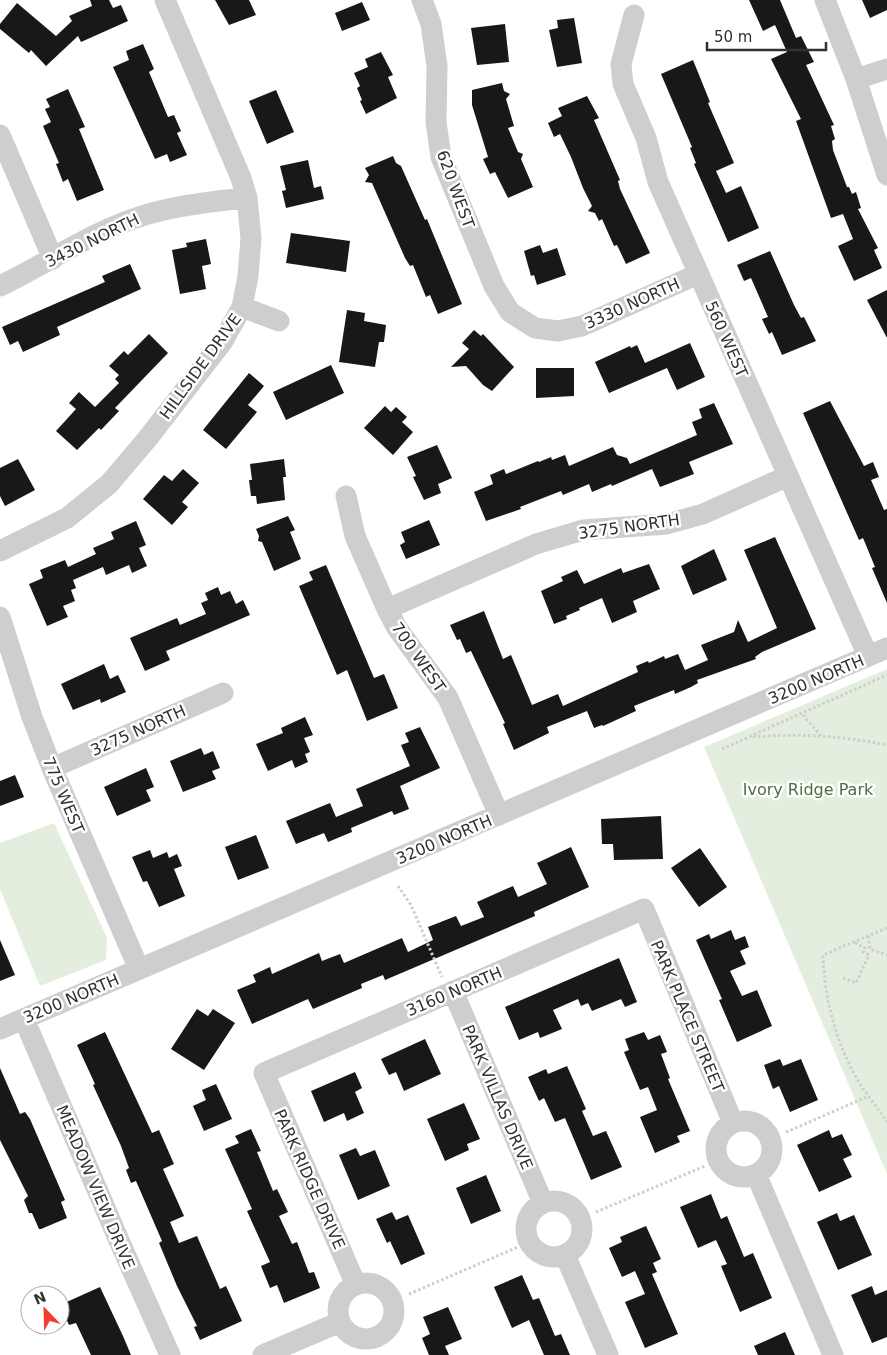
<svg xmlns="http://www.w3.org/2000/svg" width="887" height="1355" font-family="'DejaVu Sans',sans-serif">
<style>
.green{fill:#e4eede}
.building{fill:#181818}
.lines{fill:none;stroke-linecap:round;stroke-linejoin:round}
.path{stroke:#cecece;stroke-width:3;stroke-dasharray:2.5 2.5;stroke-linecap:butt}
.minor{stroke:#cecece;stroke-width:21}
.labels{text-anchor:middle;stroke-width:5;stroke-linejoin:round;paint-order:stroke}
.street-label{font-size:16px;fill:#313131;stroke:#fff}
.park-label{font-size:16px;fill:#4a6f3b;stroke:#fff}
</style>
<rect width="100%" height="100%" fill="#fff"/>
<path class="green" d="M887,669V1174L704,747Z
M54,823L107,938L106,960L40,986L0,889V843Z"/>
<path class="building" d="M90,0H109L113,8L121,5L128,21L81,42L78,36L46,66L31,50L29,53L0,29V24L17,3L56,36L72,21L69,16L92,6Z
M215,0H249L256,15L229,25Z
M749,0H780L796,38L801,36L814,62L806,65L834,125L831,126L835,139L832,141L833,150L847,187H849L852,194L856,192L861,208L858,209L878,248L874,250L882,268L854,281L838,246L853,239L843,214L831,218L796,121L801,119L771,59L787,52L775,25L763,31Z
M862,0H887V10L870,18Z
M362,2L370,20L342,31L335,13Z
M574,18L582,63L557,67L549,30L558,28L557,20Z
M505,24L509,62L477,65L471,28Z
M143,44L154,69L149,72L168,117L174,115L181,131L177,133L187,155L170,162L167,154L155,159L113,67L129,60L126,51Z
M381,52L393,75L388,77L397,98L366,114L360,101L362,100L357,88L360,86L354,73L368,67L365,59Z
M693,60L710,102L708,103L734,163L716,171L726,193L741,186L759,228L728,242L694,164L696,163L690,148L692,147L661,74Z
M502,83L504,91L510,94L506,99L514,126L508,128L518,152L523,154L521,159L533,187L508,198L495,172L490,174L483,159L488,157L472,105V90Z
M68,89L85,127L79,129L104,190L77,201L68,179L63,182L56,164L59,163L43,126L51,122L45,109L50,107L46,99Z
M276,90L294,132L267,144L249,101Z
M587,96L599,118L594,120L620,180L618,181L620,189L650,253L626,264L617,245L614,246L602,219L599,221L595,213L588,211L592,206L583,188L571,157L560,134L554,137L548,123L562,116L558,108Z
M393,156L396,163L401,166L425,220L427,219L462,304L438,314L430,295L426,297L413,265L410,266L405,258L372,183L365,182L369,175L365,168Z
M308,160L314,188L321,186L324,199L286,208L282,191L286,190L280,166Z
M291,233L350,241L346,272L286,263Z
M206,239L211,264L202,266L206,289L180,294L172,250L187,247L186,243Z
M540,245L543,253L557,248L566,275L537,285L534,275L531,276L524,251Z
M770,251L794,305L801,318L804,317L816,341L782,355L772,332L769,334L762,319L768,317L751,278L744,281L737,265Z
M130,264L141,289L57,327L60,335L23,352L18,341L10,345L2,327L105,282L102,276Z
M887,290V338L867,300Z
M347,310L365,313L364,321L386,325L384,342H379L375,367L339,362Z
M474,330L481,336L483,334L514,367L492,391L483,385L466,366L451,367L469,349L462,343Z
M149,334L168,353L115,408L119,411L101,430L99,428L77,450L56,431L76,409L69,403L79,392L95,407L119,383L115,379L119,375L109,366L124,351L128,355Z
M690,343L705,377L677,390L667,368L609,393L595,362L630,346L631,348L637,345L645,363Z
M331,365L344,393L286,420L273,392Z
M536,368H574V396L536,398Z
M249,373L264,386L248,405L257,412L226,449L203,430Z
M830,401L864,466L873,462L879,477L871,480L884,510L887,509V603L872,568L875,567L863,538L859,540L803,413Z
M714,403L733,444L689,462L694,474L660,487L652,469L612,486L611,484L592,492L589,484L563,495L561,491L520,507L521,509L486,521L474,492L493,484L490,475L504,469L506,474L538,461L539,462L551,457L552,460L565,455L569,466L613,447L617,455L627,458L630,464L697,435L692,422L702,418L699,409Z
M385,406L391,412L396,407L407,417L402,422L413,432L393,455L364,428Z
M437,445L452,478L438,484L441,493L424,500L413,477L416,476L407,457Z
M18,459L35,490L5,506L0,496V468Z
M284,459L286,477H283L285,500L257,504L256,496H251L249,480H252L250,464Z
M183,469L199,483L182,502L188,507L172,525L143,499L164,475L172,481Z
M288,516L295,530L290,532L301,559L274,571L262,542L258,541L259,536L256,529Z
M429,520L440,545L406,559L400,545L405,542L401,532Z
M136,521L146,545L139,548L147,566L132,573L129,565L106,575L103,567L73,580L76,588L71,590L75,601L63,606L68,617L47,626L29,584L43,578L40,570L65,560L68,567L96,554L93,548L114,539L111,532Z
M775,537L816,629L762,652L755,657L756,659L697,680L698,683L691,687L675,694L674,690L634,706L636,711L603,726L602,725L594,728L587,711L547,727L549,733L514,750L503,724L505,723L471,651L466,653L460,639L457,640L450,625L484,611L503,659L511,655L532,705L558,694L563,706L638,672L636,666L648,661L649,663L664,656L665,659L678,654L685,670L708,660L701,645L734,632L738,620L748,642L777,628L744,550Z
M714,549L727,580L693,595L681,566Z
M649,564L660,589L633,601L637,612L612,623L602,598L579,608L580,610L566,616L567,619L554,624L541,591L563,581L561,577L577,570L584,584L621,568L623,573Z
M326,565L374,678L384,674L398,708L367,721L347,670L337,675L299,586L313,580L309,572Z
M218,587L221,595L230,591L236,604L243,600L250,615L166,651L170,660L145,671L130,638L177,618L180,625L206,614L201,603L208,600L205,593Z
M104,664L110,679L118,675L126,692L101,703L100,699L73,710L61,684Z
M305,717L313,735L304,738L310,752L305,754L308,762L295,768L292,760L268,771L256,744L283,733L281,728Z
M420,727L440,768L400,786L409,809L394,815L392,811L351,828L352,832L328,842L324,833L296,844L286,821L330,803L336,817L363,806L356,789L410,766L401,745L409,742L405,733Z
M201,748L204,755L213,751L220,768L212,771L216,779L183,792L170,761Z
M146,768L154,787L146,790L151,801L117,816L104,787Z
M15,775L24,797L0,806V781Z
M661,816L663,859L614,860L613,844H602L601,819Z
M256,835L269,868L238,880L225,847Z
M571,847L589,887L534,912L535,916L385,980L383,975L361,984L362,988L313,1009L308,999L252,1024L237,990L256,982L253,975L270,967L272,974L319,953L322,961L340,954L344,963L402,938L408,952L433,940L428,927L456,916L461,926L484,917L477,902L513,886L518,897L547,884L537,863Z
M700,848L727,887L699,907L671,868Z
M150,850L153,858L167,852L169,858L177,854L182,866L174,869L185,896L159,907L147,881L143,882L132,857Z
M731,930L735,940L745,936L749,947L740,951L746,964L730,971L742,996L757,990L772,1026L737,1042L719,1000L722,999L696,940L709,934L711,939Z
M0,940L15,975L0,981Z
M619,958L637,1002L625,1007L621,999L592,1011L588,1003L581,1006L578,999L553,1010L562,1029L540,1038L538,1032L519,1040L505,1007Z
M197,1009L208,1016L213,1009L235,1023L204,1070L171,1049Z
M105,1032L152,1133L159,1130L174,1164L163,1169L184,1216L170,1222L179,1243L197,1236L220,1289L226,1286L242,1321L200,1340L194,1327L197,1326L177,1286L159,1243L162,1241L136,1181L131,1183L126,1170L129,1168L121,1146L93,1085L95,1084L77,1045Z
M644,1032L648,1040L660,1035L667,1052L661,1054L670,1078L668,1079L690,1131L677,1136L680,1142L655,1153L640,1117L657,1110L648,1087L640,1090L624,1052L629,1050L625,1039Z
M425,1039L441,1074L404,1091L396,1072L389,1075L381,1059Z
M780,1059L783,1066L801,1059L818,1100L790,1112L779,1086L773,1089L764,1065Z
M567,1066L586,1109L582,1111L593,1136L606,1131L622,1167L591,1180L565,1118L555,1122L544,1098L539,1101L528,1077L546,1069L548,1074Z
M0,1068L20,1114L25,1112L30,1119L65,1200L61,1202L67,1218L41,1229H39L32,1213H29L24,1200L28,1196L0,1140Z
M355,1072L362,1088L355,1092L364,1113L347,1121L344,1113L324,1122L311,1091Z
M216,1084L232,1119L204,1131L193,1106L206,1100L202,1090Z
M464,1103L480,1139L467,1144L469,1150L445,1161L427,1119Z
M251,1129L261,1151L257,1152L273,1191L277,1189L288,1212L279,1216L292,1244L297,1242L309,1273L314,1272L320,1288L284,1303L277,1285L270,1288L261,1266L270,1262L247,1211L252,1209L225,1149L239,1143L235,1136Z
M829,1130L832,1138L842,1134L852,1155L843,1159L852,1177L819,1192L797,1145Z
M356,1148L360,1156L375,1150L390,1186L358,1200L339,1155Z
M486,1175L501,1211L471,1224L456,1188Z
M711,1194L721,1219L727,1216L744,1257L753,1253L772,1298L740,1312L721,1266L727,1264L716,1240L698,1248L680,1207Z
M392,1212L396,1220L408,1215L425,1254L401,1265L390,1241L387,1243L376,1219Z
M837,1213L840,1221L854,1215L872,1255L838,1270L817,1222Z
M646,1226L661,1259L653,1263L657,1272L652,1274L678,1334L645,1348L625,1302L645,1294L635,1271L622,1277L609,1248L622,1242L620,1237Z
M522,1275L533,1300L539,1298L555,1336L561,1334L570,1355H544L529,1320L512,1328L494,1287Z
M872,1286L875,1295L887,1290V1337L872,1343L851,1295Z
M100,1287L123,1336L131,1355H91L76,1323L69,1325L60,1305Z
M448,1307L462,1339L445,1346L449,1355H429L422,1338L430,1334L423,1317Z
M785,1332L795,1355H758L754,1346Z"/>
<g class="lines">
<path class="path" d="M803,715L822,737
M753,737C798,733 843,736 887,745
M722,749L887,675
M398,886L411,905L442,977
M887,928L823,955C824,1000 838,1050 862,1087C870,1099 879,1110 887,1122
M868,936L870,949L887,955
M843,978L856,983L869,955L863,952L865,948L854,942
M786,1132L869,1096
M596,1212L705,1166
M409,1294L518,1247"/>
<path class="minor" d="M422,0L431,24L437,66L436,122L441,157L494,286L510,312L535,328L558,331L582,326L698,274
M825,0L856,79L887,175
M634,15L621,64L623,84L646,138L658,182L868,656
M856,79L887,69
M0,135L53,259
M0,286C48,263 94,230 145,215C178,205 213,201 247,198
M242,307L279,321
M346,496L355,536L387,609L397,628L448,698L499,815
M0,551L67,518L109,484L148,438L223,341L242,307L248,276L251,238L247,198L241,178L165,0
M387,609L536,544L583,530L667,524L703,514L788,476
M0,617L32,717L52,768L139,969
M52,768L223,693
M453,991L543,1203
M24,1019L117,1236L170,1355
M0,1029L887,648
M716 1149a28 28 0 1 1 56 0a28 28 0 1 1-56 0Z
M756,1174L833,1355
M526 1229a28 28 0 1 1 56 0a28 28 0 1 1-56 0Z
M565,1255L608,1355
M338 1311a28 28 0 1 1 56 0a28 28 0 1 1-56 0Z
M356,1285L264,1073L644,909L733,1123
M263,1355L340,1322"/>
</g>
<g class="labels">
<g class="street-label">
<text transform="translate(456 189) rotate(70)" y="6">620 WEST</text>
<text transform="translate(92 240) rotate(-26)" y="6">3430 NORTH</text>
<text transform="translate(632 303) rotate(-24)" y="6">3330 NORTH</text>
<text transform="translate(727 339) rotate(66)" y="6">560 WEST</text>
<text transform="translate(200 366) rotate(-54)" y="6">HILLSIDE DRIVE</text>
<text transform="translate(629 526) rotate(-8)" y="6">3275 NORTH</text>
<text transform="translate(419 657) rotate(55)" y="6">700 WEST</text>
<text transform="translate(816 679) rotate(-23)" y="6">3200 NORTH</text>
<text transform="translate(138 730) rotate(-24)" y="6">3275 NORTH</text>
<text transform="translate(64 795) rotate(67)" y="6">775 WEST</text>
<text transform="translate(444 839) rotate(-23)" y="6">3200 NORTH</text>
<text transform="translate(454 991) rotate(-23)" y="6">3160 NORTH</text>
<text transform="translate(71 998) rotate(-23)" y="6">3200 NORTH</text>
<text transform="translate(688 1016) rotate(67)" y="6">PARK PLACE STREET</text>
<text transform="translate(498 1097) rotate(67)" y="6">PARK VILLAS DRIVE</text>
<text transform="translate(310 1179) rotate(66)" y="6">PARK RIDGE DRIVE</text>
<text transform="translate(96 1187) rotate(67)" y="6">MEADOW VIEW DRIVE</text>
</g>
<g class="park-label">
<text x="808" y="795">Ivory Ridge Park</text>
</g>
</g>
<g transform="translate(45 1310) rotate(337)"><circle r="24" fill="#ffffff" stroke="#adadad"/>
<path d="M0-4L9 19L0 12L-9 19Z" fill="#ee402c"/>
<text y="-8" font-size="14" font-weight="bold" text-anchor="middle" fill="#313131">N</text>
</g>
<path d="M707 42v8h119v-8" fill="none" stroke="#313131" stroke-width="2.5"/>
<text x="714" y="42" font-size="15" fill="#313131" stroke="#ffffff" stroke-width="4" paint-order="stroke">50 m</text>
</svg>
